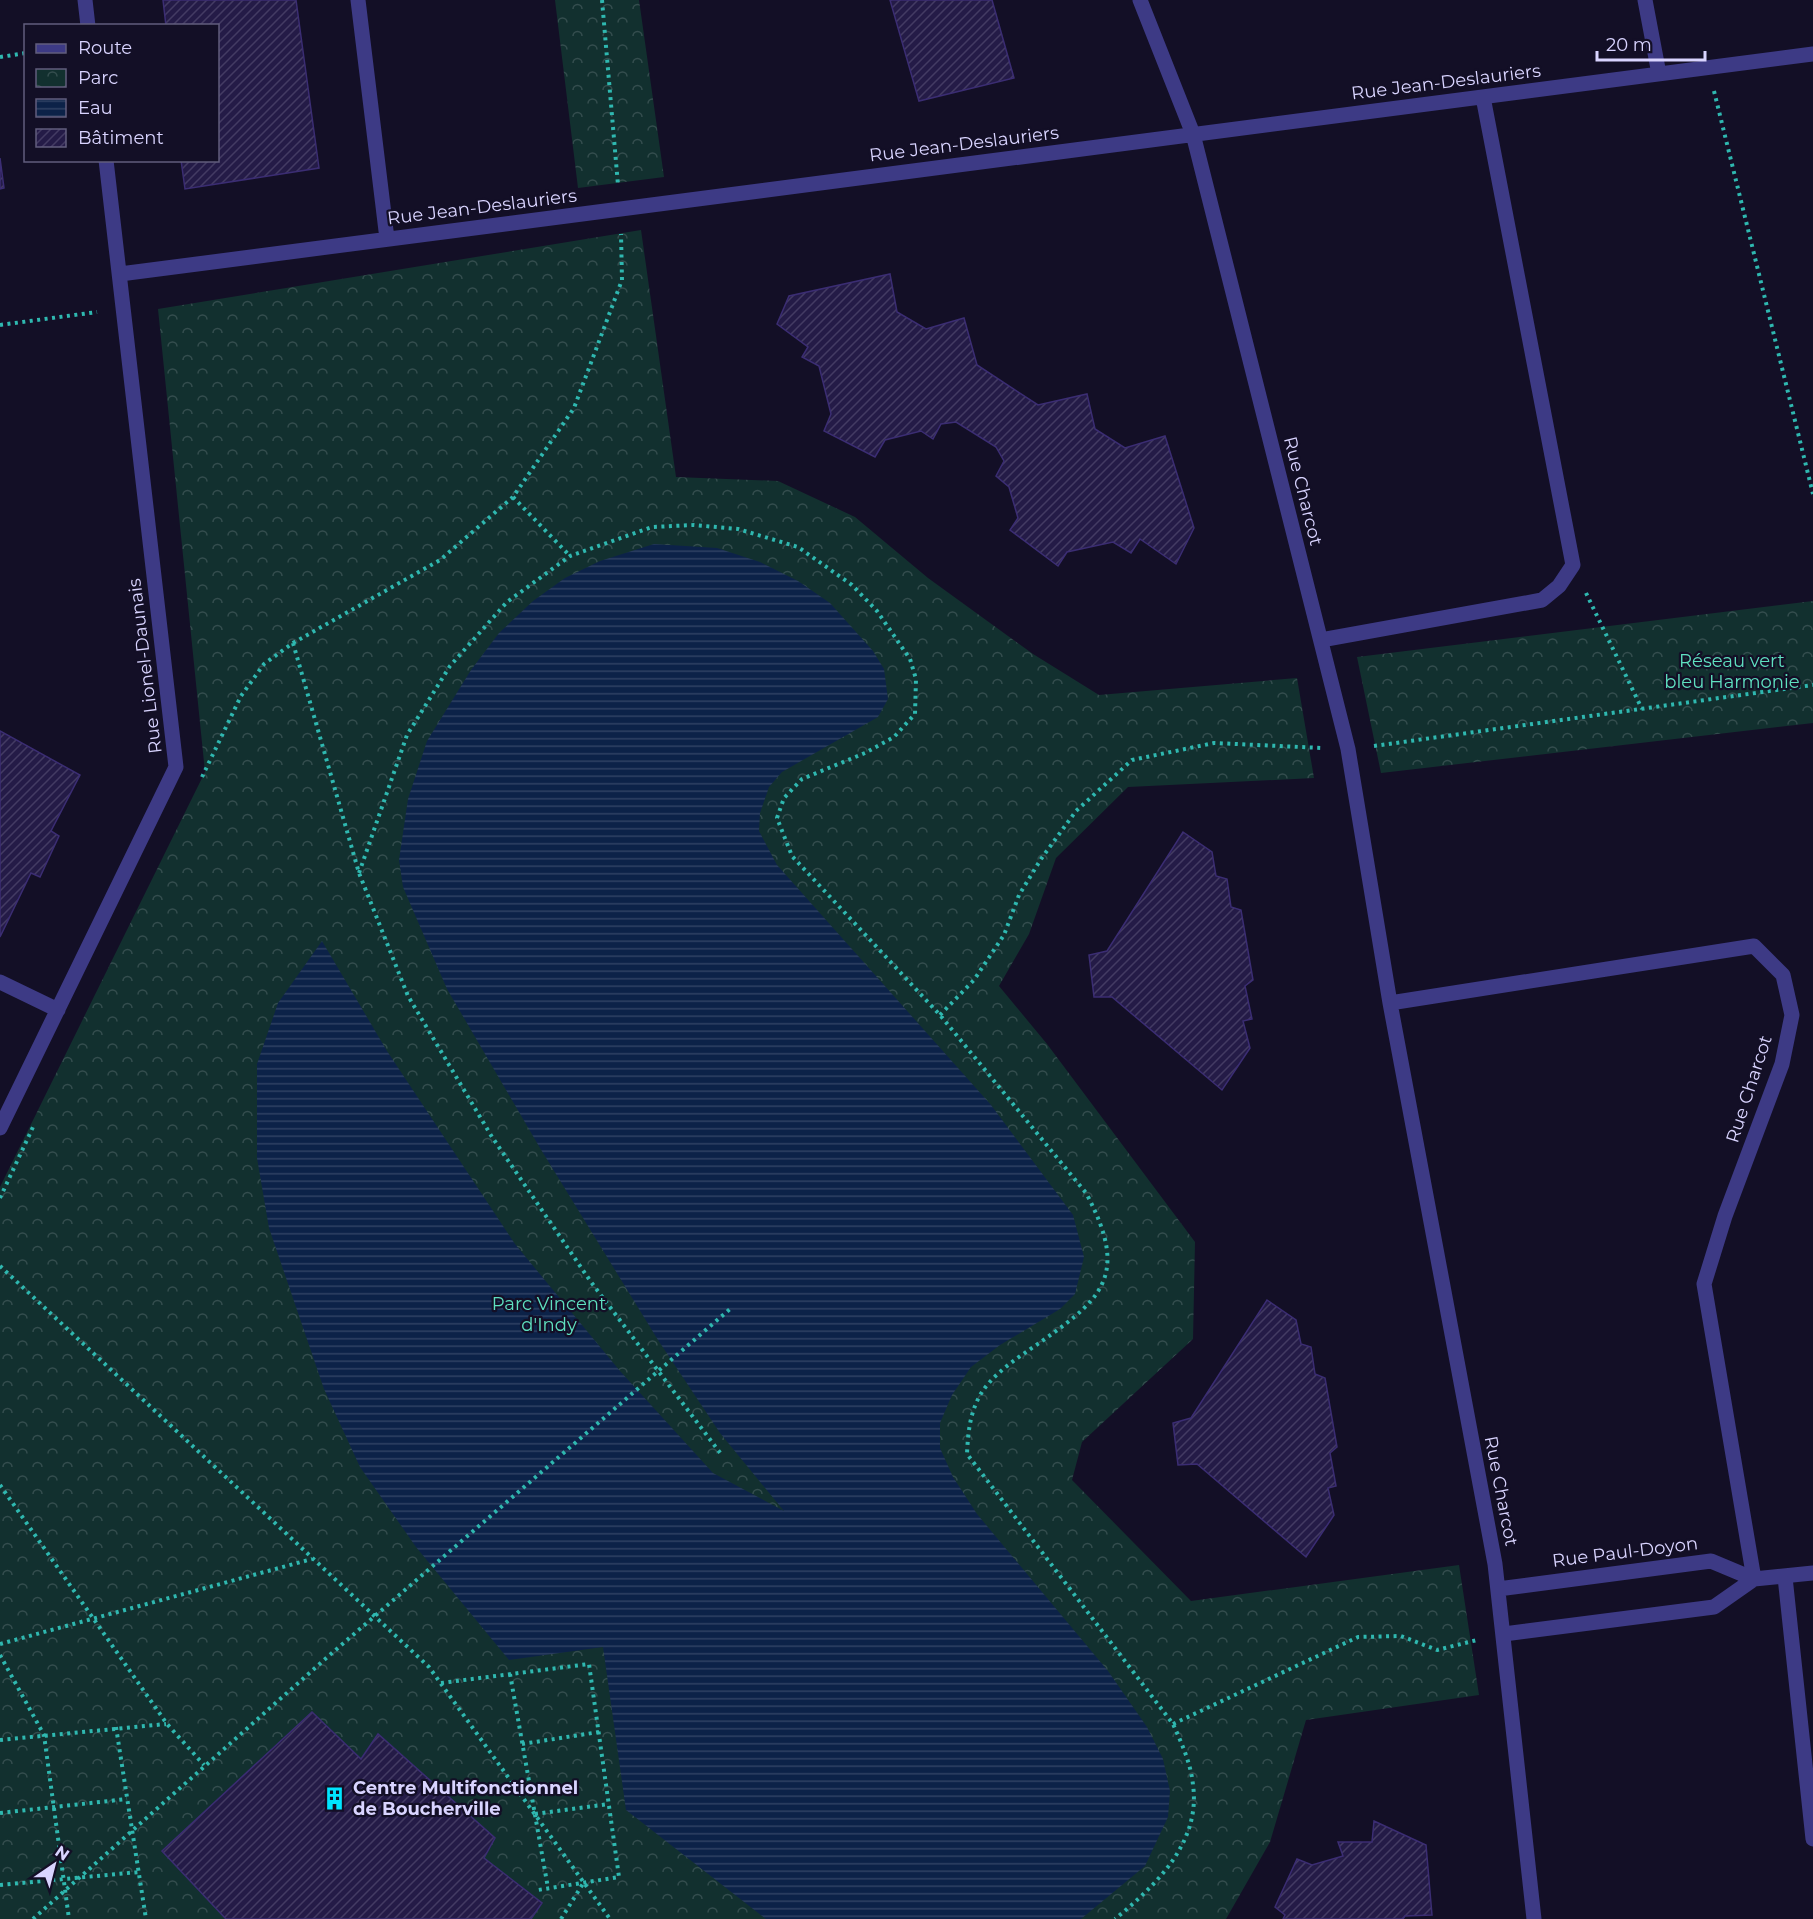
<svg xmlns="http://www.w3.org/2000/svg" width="1813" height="1919" font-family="Montserrat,sans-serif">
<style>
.park{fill:url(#park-crowns)}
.water{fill:url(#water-rules)}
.building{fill:url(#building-hatch);stroke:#3b2d73;stroke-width:1.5}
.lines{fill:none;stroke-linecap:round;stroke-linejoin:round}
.path{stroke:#2fb8b0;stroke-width:4;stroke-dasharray:3 4.5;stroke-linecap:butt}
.minor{stroke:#3d3a85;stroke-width:15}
.labels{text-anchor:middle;stroke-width:4.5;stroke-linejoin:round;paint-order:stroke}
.street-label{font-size:18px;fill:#d9d4ff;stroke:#130f26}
.park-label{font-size:18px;fill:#5fe0c0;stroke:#130f26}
.poi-label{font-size:18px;font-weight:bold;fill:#d9d4ff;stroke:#130f26;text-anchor:start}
</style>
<defs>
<pattern id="park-crowns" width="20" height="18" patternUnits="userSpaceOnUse" patternTransform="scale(1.5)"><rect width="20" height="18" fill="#12302f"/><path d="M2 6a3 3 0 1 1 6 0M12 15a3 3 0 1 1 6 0" fill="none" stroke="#344d4e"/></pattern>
<pattern id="water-rules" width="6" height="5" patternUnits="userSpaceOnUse" patternTransform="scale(1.5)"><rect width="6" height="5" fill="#0c2248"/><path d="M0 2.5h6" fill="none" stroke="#2f4163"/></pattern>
<pattern id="building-hatch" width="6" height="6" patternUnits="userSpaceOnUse" patternTransform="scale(1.5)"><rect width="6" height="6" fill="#241b47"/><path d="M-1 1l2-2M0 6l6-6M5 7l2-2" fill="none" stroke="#433b63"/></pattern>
</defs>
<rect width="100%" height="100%" fill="#130f26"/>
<path class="park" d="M555,0H639L664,177L578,188Z
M641,230L676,477L778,481L855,517L928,578L1033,654L1099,695L1297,678L1314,778L1128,787L1056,858L1029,934L999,986L1047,1044L1195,1242L1193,1339L1082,1442L1072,1480L1191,1601L1459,1565L1479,1695L1306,1720L1270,1842L1226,1919H0V1187L205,772L158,309Z
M1813,601V723L1381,773L1357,657Z"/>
<path class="water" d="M654,544L717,548L760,562L798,581L830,603L873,651L884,669L888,699L878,717L782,772L769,787L760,813L759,831L777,865L991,1105L1073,1215L1084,1257L1075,1294L1060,1309L1000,1345L971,1367L952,1395L940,1423V1448L953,1477L977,1514L1108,1671L1147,1727L1163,1759L1170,1791L1168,1817L1145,1866L1081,1919H766L626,1810L603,1647L509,1660L416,1547L360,1467L324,1389L269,1228L257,1158V1064L278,1003L322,941L387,1051L515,1244L620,1371L713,1473L784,1511L720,1433L658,1340L540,1148L447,989L403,887L399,860L408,799L427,741L471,670L499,633L533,601L565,578L600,561Z"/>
<path class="building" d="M163,0H296L319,168L185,189L181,160H218V26H166Z
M890,0H992L1014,78L919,101Z
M0,158L4,188L0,189Z
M890,274L897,312L926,329L964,318L977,365L1038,405L1087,394L1095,429L1125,448L1165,436L1194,528L1176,564L1140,539L1131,553L1113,542L1067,552L1058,566L1010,530L1018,518L1009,487L996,476L1004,461L996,447L956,422L941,424L933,439L921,431L885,440L875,457L824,431L831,414L819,366L802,357L808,347L777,324L789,296Z
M0,731L80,775L51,831L59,836L40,877L31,873L0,937Z
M1183,832L1212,852L1216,876L1227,879L1231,907L1241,910L1253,980L1245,986L1252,1019L1243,1021L1250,1048L1222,1090L1112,997H1094L1089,955L1107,951Z
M1267,1300L1296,1320L1301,1344L1311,1347L1315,1374L1325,1378L1337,1447L1330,1453L1336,1486L1328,1488L1334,1515L1306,1557L1197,1464L1178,1465L1173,1423L1191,1418Z
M312,1712L361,1759L378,1734L495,1838L484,1858L542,1903L531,1919H226L162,1851Z
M1374,1821L1426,1845L1432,1915L1405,1916L1403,1919H1283L1285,1915L1275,1907L1297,1859L1312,1865L1343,1856L1338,1842H1372Z"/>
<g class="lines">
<path class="path" d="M602,0L618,185
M0,57L26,53
M1714,91L1813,494
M0,325L97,312
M513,497L570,556
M1586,593L1642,709
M293,643L359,873L408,996L492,1137L591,1282L721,1454
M1374,746L1813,685
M202,777L241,696L264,664L293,643L440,560L513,497L574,408L622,280L621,234
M359,873L407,735L450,666L507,602L570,556L652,527L694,525L738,529L798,547L852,585L877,611L910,659L916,679L915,714L894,737L865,753L802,779L784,798L777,818L792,856L940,1015L1086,1193C1132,1279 1100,1301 1029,1350C1013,1361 993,1375 982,1392C970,1411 968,1432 967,1454L1173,1724C1182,1744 1191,1764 1193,1785C1201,1843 1155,1886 1115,1919
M940,1015L974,980L1004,935L1019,895L1041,859L1076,811L1132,760L1214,743L1322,748
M0,1198L33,1127
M0,1266L429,1667L610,1919
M0,1485L167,1724L204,1765
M0,1644L312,1559
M0,1655L44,1735L69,1919
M510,1674L548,1888
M441,1683L589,1664L619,1877L538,1890
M1173,1724L1358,1637L1401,1636L1437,1650L1477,1640
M116,1727L146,1919
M0,1740L166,1724
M522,1744L599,1732
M0,1813L127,1799
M535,1814L609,1804
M0,1885L139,1872
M33,1919L324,1660L730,1309
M561,1919L584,1882"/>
<path class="minor" d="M85,0L88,26
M358,0L387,239
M1140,0L1193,134L1348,749L1390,1003L1495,1564L1534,1919
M1645,0L1659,74
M120,274L1813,54
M1321,640L1542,600L1559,586L1573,565L1483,97
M0,982L58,1010
M1390,1003L1754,946L1783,975L1792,1015L1782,1064L1725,1216L1704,1284L1754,1579
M0,1128L176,767L106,160
M1785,1577L1813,1839
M1498,1589L1711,1561L1754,1579
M1504,1634L1714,1607L1754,1579L1813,1573"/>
</g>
<defs>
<symbol id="building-bare" viewBox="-9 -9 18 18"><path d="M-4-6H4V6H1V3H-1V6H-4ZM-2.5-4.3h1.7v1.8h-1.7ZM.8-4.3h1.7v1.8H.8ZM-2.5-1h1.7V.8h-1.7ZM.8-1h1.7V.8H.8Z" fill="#00e5ff" stroke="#130f26" stroke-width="2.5" paint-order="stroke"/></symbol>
</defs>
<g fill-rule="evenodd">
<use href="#building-bare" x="318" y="1782" width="33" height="33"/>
</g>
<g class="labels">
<g class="street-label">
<text transform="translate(1446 82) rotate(-7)" y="6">Rue Jean-Deslauriers</text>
<text transform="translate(964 144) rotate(-7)" y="6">Rue Jean-Deslauriers</text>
<text transform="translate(482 207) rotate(-7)" y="6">Rue Jean-Deslauriers</text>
<text transform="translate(1303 491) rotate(76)" y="6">Rue Charcot</text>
<text transform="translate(145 666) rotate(-97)" y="6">Rue Lionel-Daunais</text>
<text transform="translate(1749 1089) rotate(-72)" y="6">Rue Charcot</text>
<text transform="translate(1501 1491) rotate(79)" y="6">Rue Charcot</text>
<text transform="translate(1625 1552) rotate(-7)" y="6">Rue Paul-Doyon</text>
</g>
<g class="park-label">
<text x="1732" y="667">Réseau vert<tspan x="1732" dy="21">bleu Harmonie</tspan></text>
<text x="549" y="1310">Parc Vincent<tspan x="549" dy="21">d'Indy</tspan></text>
</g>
<g class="poi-label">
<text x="353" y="1794">Centre Multifonctionnel<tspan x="353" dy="21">de Boucherville</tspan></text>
</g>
</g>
<rect x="24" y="24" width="195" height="138" fill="#130f26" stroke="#625e7d" stroke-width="1.5"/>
<rect x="36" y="44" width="30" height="9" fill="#3d3a85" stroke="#625e7d" stroke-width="1.5"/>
<text x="78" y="54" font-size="18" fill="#d9d4ff">Route</text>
<rect x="36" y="69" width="30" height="18" fill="url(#park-crowns)" stroke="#625e7d" stroke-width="1.5"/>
<text x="78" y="84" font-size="18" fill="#d9d4ff">Parc</text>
<rect x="36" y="99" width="30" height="18" fill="url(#water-rules)" stroke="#625e7d" stroke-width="1.5"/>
<text x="78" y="114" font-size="18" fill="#d9d4ff">Eau</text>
<rect x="36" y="129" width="30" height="18" fill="url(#building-hatch)" stroke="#625e7d" stroke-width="1.5"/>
<text x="78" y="144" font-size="18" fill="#d9d4ff">Bâtiment</text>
<g transform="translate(54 1865) rotate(35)" stroke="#130f26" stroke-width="4.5" paint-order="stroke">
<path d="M0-4.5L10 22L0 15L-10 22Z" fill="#d9d4ff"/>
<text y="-9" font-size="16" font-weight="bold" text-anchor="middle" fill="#d9d4ff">N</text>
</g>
<path d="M1597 51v9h108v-9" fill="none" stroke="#d9d4ff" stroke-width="3"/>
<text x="1606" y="51" font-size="18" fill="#d9d4ff" stroke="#130f26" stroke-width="4.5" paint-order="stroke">20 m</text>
</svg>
